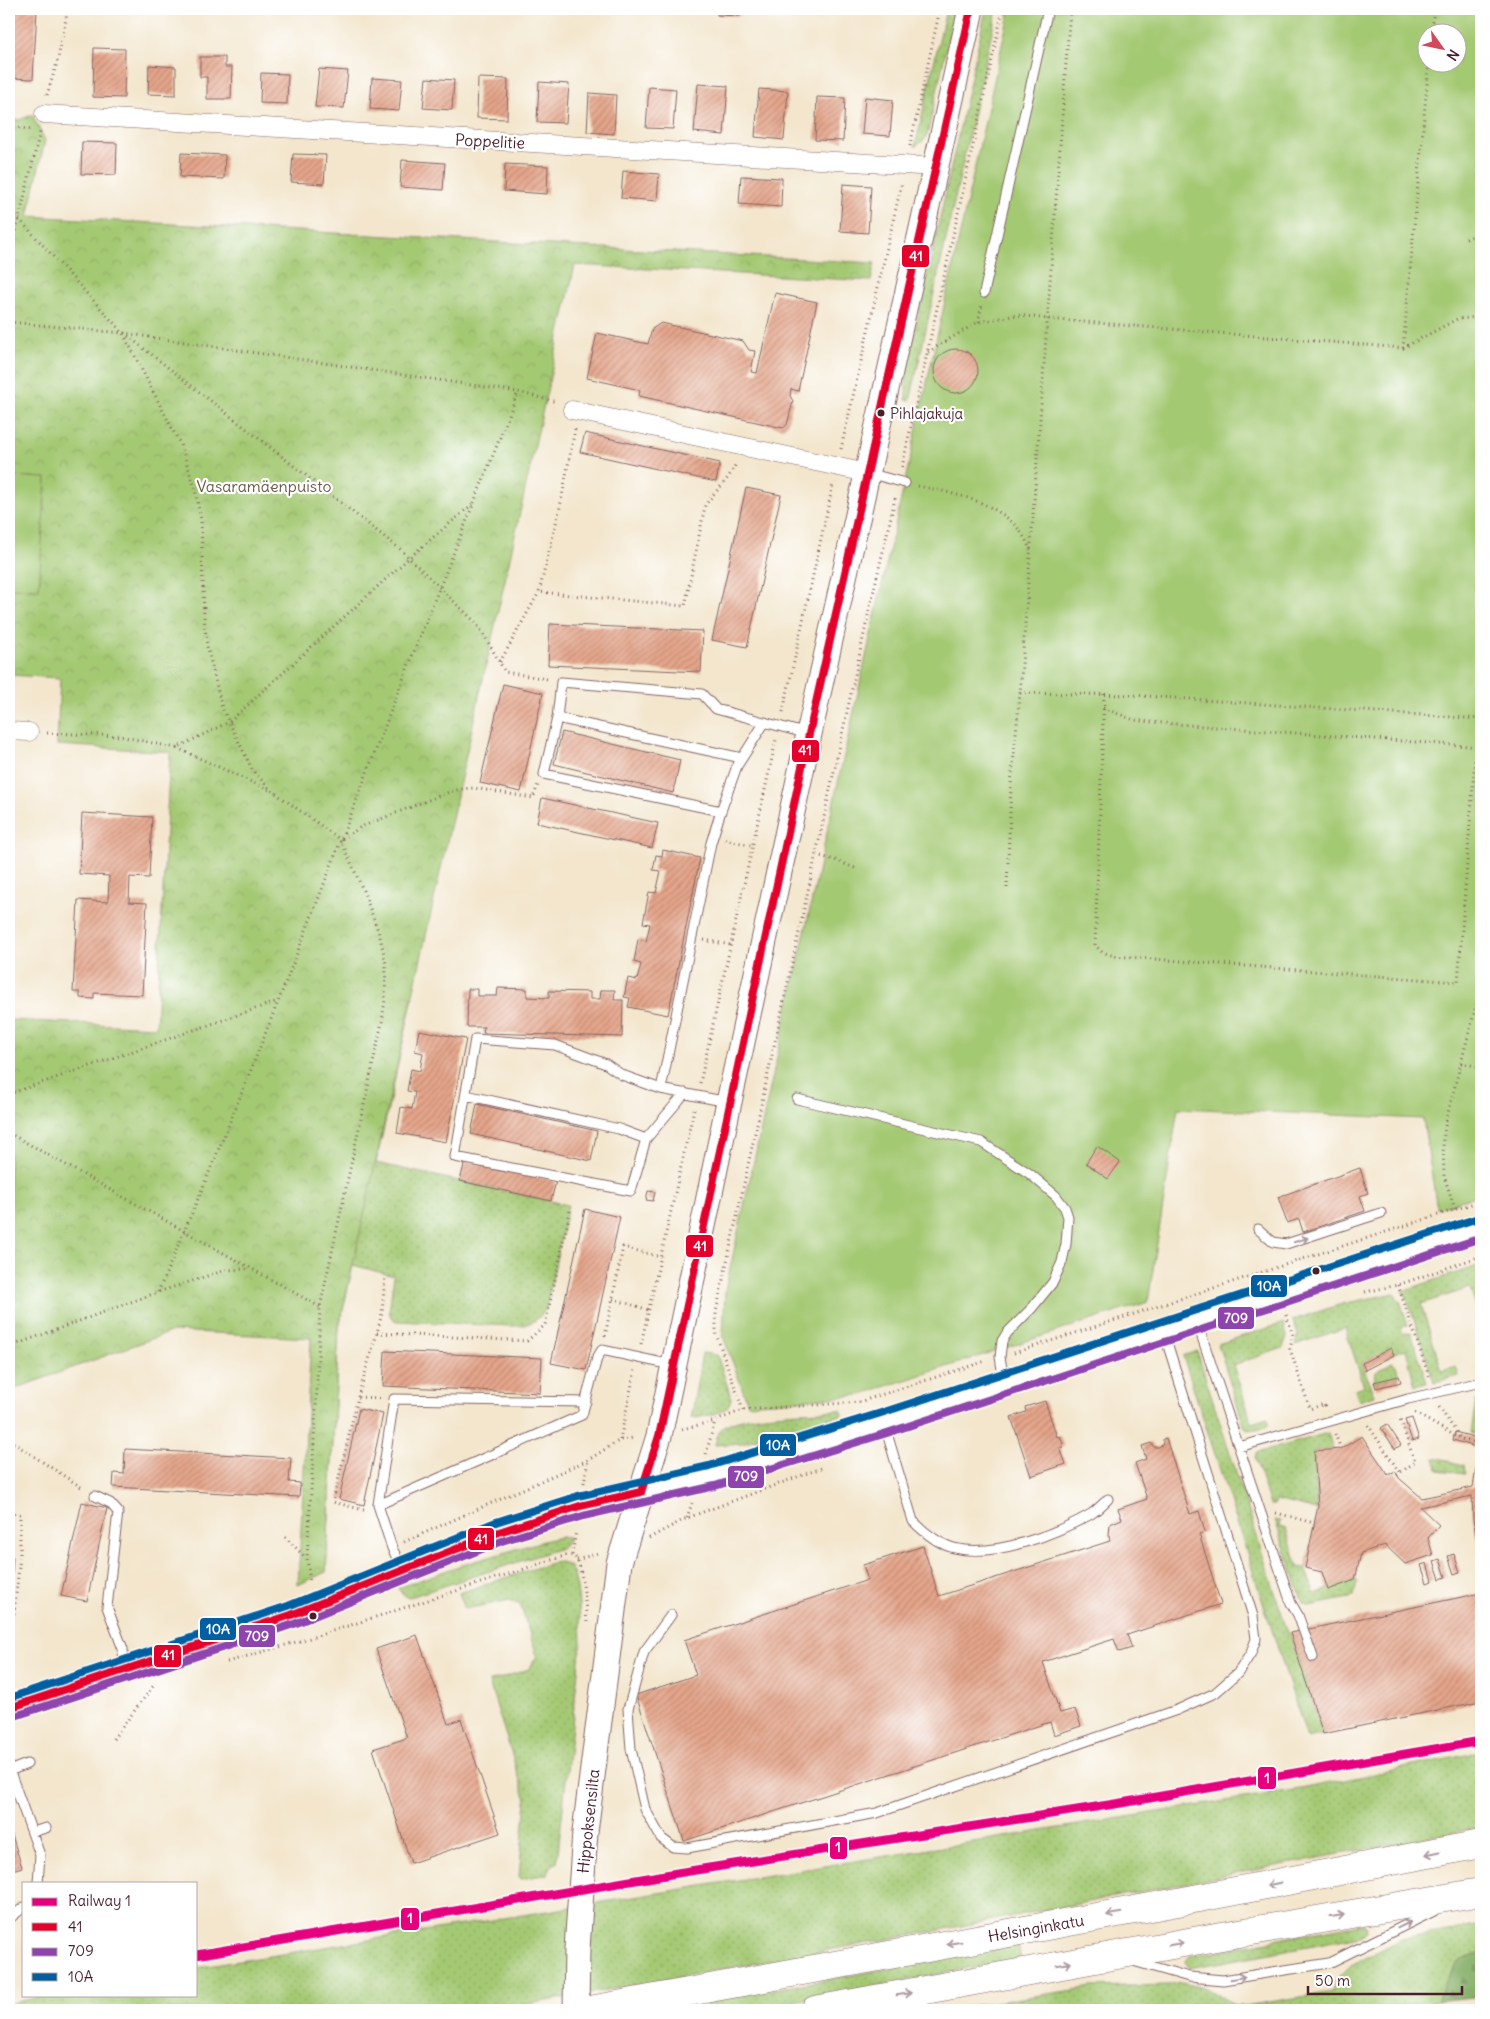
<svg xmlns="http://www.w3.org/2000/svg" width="1490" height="2019" font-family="Delius,sans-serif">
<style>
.grass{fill:url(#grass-dots);stroke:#77744f}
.forest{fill:url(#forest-firs);stroke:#666648}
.park{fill:url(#park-crowns);stroke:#77744f}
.pitch{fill:#a4c973;stroke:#77744f;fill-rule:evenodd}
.building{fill:url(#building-hatch)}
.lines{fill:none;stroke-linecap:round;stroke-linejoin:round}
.lane-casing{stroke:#856564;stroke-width:11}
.street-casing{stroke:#856564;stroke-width:19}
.secondary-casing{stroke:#856564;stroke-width:27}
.highway-casing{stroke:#856564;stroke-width:29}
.path{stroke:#856564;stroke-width:3;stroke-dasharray:1 4;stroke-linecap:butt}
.lane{stroke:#fff;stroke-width:9}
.street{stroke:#fff;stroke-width:18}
.secondary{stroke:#fff;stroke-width:25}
.highway{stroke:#fff;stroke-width:28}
.bus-1-casing{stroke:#fff;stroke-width:11}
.bus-2-casing{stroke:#fff;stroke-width:11}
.bus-3-casing{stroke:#fff;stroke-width:11}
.bus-1{stroke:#e4002b;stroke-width:8}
.bus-2{stroke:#8e44ad;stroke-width:8}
.bus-3{stroke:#005ea1;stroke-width:8}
.rail-1-casing{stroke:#fff;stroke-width:12}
.rail-1{stroke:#e5007d;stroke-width:9}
.oneway{stroke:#ae9aa0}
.bus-dot{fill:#4a1f2b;stroke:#fff;stroke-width:2}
.labels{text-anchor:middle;stroke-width:4.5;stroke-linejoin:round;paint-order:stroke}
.bus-label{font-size:15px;fill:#4a1f2b;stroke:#fff;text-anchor:start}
.street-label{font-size:16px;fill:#4a1f2b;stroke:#fff}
.park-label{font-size:16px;fill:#6a5a44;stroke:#fff}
.line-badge{stroke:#fff;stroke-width:2}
.badge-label{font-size:14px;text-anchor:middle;font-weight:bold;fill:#fff}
</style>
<defs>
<pattern id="grass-dots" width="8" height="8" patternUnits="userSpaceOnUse" patternTransform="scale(1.25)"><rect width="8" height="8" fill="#a4c973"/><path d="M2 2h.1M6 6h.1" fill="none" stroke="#8fac64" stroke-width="1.8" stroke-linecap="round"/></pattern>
<pattern id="forest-firs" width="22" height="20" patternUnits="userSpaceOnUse" patternTransform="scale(1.25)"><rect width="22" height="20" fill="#83ad65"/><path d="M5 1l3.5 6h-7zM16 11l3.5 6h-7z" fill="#6d8c53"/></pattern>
<pattern id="park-crowns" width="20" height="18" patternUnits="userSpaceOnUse" patternTransform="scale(1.25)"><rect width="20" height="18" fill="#a4c973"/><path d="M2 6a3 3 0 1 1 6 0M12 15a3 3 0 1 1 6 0" fill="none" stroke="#8fac64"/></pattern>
<pattern id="building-hatch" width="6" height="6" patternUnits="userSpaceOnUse" patternTransform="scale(1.25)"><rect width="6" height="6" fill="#e5a68b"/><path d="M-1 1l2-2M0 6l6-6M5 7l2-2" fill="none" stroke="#bc8772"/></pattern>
</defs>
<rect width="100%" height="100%" fill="#fff"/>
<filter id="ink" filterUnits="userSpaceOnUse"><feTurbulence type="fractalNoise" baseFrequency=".02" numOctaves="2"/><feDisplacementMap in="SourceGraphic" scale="10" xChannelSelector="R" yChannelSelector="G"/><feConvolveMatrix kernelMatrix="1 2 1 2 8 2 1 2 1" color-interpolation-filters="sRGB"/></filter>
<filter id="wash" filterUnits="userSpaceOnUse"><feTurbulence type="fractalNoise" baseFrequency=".0096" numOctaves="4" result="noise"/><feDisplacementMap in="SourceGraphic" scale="20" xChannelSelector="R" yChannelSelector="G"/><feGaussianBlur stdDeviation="1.12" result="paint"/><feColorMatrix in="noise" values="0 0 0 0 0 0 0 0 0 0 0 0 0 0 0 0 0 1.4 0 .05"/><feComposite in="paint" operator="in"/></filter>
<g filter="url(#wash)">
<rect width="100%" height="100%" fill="#f3e6cd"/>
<path class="grass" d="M946,9H955L928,132L925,139L915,147Z
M986,9H997L910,401L906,400V382L912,344Z
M413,997L376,1163L568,1205L546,1308C539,1322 526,1326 512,1326L396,1321L391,1317L389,1311L394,1276L353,1265L339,1328L326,1572L321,1569L324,1370Z
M1481,1265V1322L1470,1288L1421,1304L1442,1371L1456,1367L1459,1376L1434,1382L1407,1298L1402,1291Z
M1395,1293L1397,1298L1400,1301L1408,1325L1401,1327L1403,1334L1411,1332L1427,1383L1415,1386L1406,1349L1362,1363L1374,1396L1359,1401L1355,1389L1364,1386L1345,1328L1295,1345L1298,1335L1293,1320L1342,1304Z
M1284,1323L1287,1336L1283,1348L1233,1365L1252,1423L1267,1418L1269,1423L1267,1427L1248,1430L1244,1426L1218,1344Z
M1197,1351L1288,1633H1290L1323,1734L1307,1738L1183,1356Z
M702,1353L717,1355L731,1397C730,1415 706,1415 691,1419Z
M1392,1362L1396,1365L1399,1376L1374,1382L1375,1373Z
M1481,1400V1436L1471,1433L1476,1401Z
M841,1410L842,1415L741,1443L715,1445C717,1438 718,1430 726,1425C747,1412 814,1412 841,1410Z
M1328,1433L1333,1450L1314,1451L1317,1510L1276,1500L1274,1505H1270L1255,1458L1257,1453Z
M1434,1458L1464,1465L1465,1473L1438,1470Z
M1275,1520L1280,1521L1279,1527L1286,1529L1298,1567L1305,1568L1315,1594L1355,1580L1357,1582L1354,1597L1309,1606L1303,1603Z
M561,1537L569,1538L565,1545L561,1548L410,1597L403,1595L398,1588L453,1568L543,1541Z
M561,1562L569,1566C580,1578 580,1626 581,1643L557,1862L550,1866L548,1874L521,1879L519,1876L526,1800L489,1682L529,1669L537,1656L520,1604L510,1600L465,1609L459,1593L551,1563Z
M1481,1752V1827L951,1928L552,2000L490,2010H9V2004L48,1995H196V1968L1306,1788Z
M1360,1924H1364L1367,1927V1932L1361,1936L1190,1968L1185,1962L1190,1956Z
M1481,1925V1952L1460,1961L1446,1980L1437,2001L1370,2010H944L1093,1987L1168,1985L1181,1982L1204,1987L1233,2004L1245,2006L1332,1992L1336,1980L1351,1965L1402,1939Z
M1018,1945L1021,1959L746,2010H706L704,2002Z"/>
<path class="forest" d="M1481,1952V1996L1437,2001L1446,1981L1460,1961Z"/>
<path class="park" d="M32,115L45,140L28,216L875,263L871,281L575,265L339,1327L326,1572L298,1585L311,1338L173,1331L9,1391V1020L156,1027L170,752L57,745L60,678L9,675V120H19Z"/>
<path class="pitch" d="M1010,9H1481V1194L1437,1209L1423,1119L1178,1108L1148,1302L859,1395L748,1404L723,1336L725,1291ZM1428,32H1458V62H1428Z
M9,476L46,478L39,589L9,588Z"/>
<g id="blocks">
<path class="building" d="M9,9L37,10L33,79L9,78Z
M718,9H740V16L717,15Z
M94,48L125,49L124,98L93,97Z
M200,57H225V67H232L231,99H207V77H200Z
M149,65L176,67V95L148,94Z
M319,69L348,71L344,108L315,107Z
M261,73L288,74L287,104L260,103Z
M372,78L402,80L399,111L370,109Z
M426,78L454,80L452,110L423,108Z
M478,78L508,79L507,119L477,118Z
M539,82L569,84L566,123L537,122Z
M698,84L728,86L724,135L694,132Z
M649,87L676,89L673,129L646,128Z
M759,89L788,91L784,140L755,137Z
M589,93L616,95L614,134L587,132Z
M817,97L845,98L843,141L815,140Z
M865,97L893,100L890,136L862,134Z
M82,142L117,143L116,175L81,174Z
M181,153L225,155L224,179L180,177Z
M293,154L326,155L324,184L291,182Z
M402,160L445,163L443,190L400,187Z
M505,164L548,166L547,194L504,191Z
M623,171L659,174L657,201L621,198Z
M741,176L782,178L781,207L739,204Z
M843,184L871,186L868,233L840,231Z
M775,293L817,302L798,391L791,389L790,396L793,401L787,425L783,428L639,396L640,390L587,378L597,333L648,344L652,329L661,323L743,341L749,350L755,351L751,372L757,373Z
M934 371a22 22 0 1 1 44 0a22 22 0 1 1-44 0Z
M585,433L720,463L716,482L580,452Z
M746,488L781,495L747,647L712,640Z
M550,624L703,631L701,672L548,665Z
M503,684L543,693L521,792L480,783Z
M562,732L680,760L673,793L554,764Z
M542,798L658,823L652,848L537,823Z
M82,813L152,817L149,878L130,877L129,902L147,903L142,995L94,993V999L80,998V992H73L78,900L108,902L109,876L79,874Z
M663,850L700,858L668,1015L628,1007L630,998L624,997L628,978L637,980L641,964L634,962L638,939L646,941L650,924L643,923L649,892L656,893L661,871L653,870L656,855L662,856Z
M498,988L527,989V997L549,998V991L590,992V999H600L601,990H615L614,1000H623L622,1037L483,1033L484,1027H467L468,989H477V996H497Z
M419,1030L466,1039L446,1142L397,1133L401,1107L412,1109L415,1092L407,1091L411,1069L420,1071L423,1053L415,1051Z
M477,1104L597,1131L591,1161L471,1134Z
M1097,1146L1120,1162L1108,1179L1086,1163Z
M465,1161L556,1181L551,1201L460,1181Z
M1360,1168L1368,1193L1360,1196L1365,1211L1303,1232L1299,1219L1287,1223L1278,1197Z
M648,1191L655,1192L653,1201L646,1200Z
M585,1209L620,1217L586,1370L551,1363Z
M1391,1348L1394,1355L1365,1370L1362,1363Z
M385,1351L542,1358L540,1393L383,1386Z
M1399,1376L1401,1382L1376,1388L1374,1382Z
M1045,1401L1057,1437L1060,1436L1064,1447L1060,1448L1066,1464L1031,1476L1011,1417L1026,1412L1025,1407Z
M359,1409L383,1414L364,1505L339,1499Z
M1412,1418L1419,1439L1412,1441L1405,1420Z
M1387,1424L1401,1445L1395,1449L1381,1428Z
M1455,1432L1481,1439V1539L1477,1540L1473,1519L1472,1496L1420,1507L1439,1525L1428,1538L1433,1555L1405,1564L1385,1545L1361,1553L1355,1580L1328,1590L1322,1572L1305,1568L1318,1506L1314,1451L1341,1449L1362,1436L1388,1475L1395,1471L1399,1478L1422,1498L1473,1487L1479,1448L1453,1440Z
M1166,1438L1190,1514L1199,1511L1205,1532L1199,1534L1221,1604L1127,1635L1132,1648L1119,1652L1114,1639L1043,1662L1060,1713L1075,1709L1081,1726L1054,1735L1050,1722L684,1841L636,1695L696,1675L684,1640L868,1580L863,1565L923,1546L939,1596L1110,1541L1109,1535L1110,1524L1122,1519L1118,1509L1147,1499L1135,1463L1146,1459L1142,1446L1151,1443L1154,1447H1159L1163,1443V1439Z
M125,1449L291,1458L289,1482L300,1483L299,1497L113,1487L114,1473L124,1474Z
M82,1502L107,1508L87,1601L61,1596Z
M1454,1554L1460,1572L1454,1574L1448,1556Z
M9,1557H13L11,1590H9Z
M1440,1559L1446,1577L1440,1579L1434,1561Z
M1427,1563L1432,1581L1427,1583L1421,1565Z
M1481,1593V1701L1323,1734L1290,1633Z
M417,1635L448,1724L461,1719L500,1833L411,1863L373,1749L407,1738L376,1649Z
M9,1826L22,1867L9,1871Z"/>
</g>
</g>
<g filter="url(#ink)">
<use href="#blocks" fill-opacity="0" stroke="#856564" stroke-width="1"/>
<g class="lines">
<defs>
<path id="lane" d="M984,293L1048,9
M868,473L905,483
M557,718L742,758
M765,722L737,766L721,811L544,774L557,718L561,682L702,694L716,709L808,734
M661,1089L711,843L721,811
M685,1093L646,1139L631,1191L455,1157L475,1039L555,1045L606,1064L622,1075L661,1089L728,1102
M466,1095L619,1129L646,1139
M797,1099L981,1142L1030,1174L1056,1196L1065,1208L1068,1217L1066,1244L1062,1262L1053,1282L1032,1308L1007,1333L1002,1341L1000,1357L1004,1381
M1258,1229L1273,1242L1286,1244L1381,1213
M1197,1322L1291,1603L1298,1615L1313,1657
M884,1423L913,1521C924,1532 939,1544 954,1548C995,1558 1056,1534 1091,1514C1097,1510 1103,1504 1108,1499
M1239,1447L1408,1399L1481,1382
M95,1496L110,1503L118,1512L107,1607L123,1649L124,1669
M378,1505L394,1399L586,1402
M402,1568L392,1548L378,1505L582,1415L597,1358L602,1350L672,1365
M671,1615L644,1652L628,1709L631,1749L645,1809L661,1838L673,1847L687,1848L877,1813L1177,1710L1215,1693L1238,1673L1251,1653L1256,1639L1253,1616L1164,1333
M9,1769L40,1855L38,1883
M9,1771L27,1764
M32,1832L46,1828
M9,1919L24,1907
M1133,1961L1189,1977L1223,1980L1329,1963L1434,1911"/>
<path id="street" d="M44,114L936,167
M572,410L867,473
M9,731L29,732"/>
<path id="secondary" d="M9,1708L291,1615L499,1532L580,1506L712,1476L884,1423L1481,1228
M576,2010L577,1949L585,1832L619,1563L659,1436L729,1102L809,734L971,9"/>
<path id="highway" d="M590,2010L1178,1902L1481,1844
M815,2010L1216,1937L1481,1892"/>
</defs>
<use href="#lane" class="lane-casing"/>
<use href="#street" class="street-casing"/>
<use href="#secondary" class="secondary-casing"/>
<use href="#highway" class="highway-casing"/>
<path class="path" d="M1432,32L1434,9
M47,95L57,63L68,9
M9,126L33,130
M910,146L940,9
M9,208L123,333L180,444L194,484L201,520L204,616L207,646L222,708L253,771L271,790L341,840L363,890L380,936L386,964L385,1000L382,1022L320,1307L316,1408L307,1558L310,1583
M1481,210L1480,233L1481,234
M1466,239L1480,233
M9,260L40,132
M9,322L123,333L518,392
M978,322L982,305
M124,333L400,549L474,621L483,633L505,672L547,679
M1403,348L1457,319L1481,317
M928,352L978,322L1018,315L1048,319L1403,348L1429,62
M575,429L560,507L539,592L685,606L705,506C714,491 730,480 736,463
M841,449L902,182
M902,467L1003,9
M918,486C959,494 1015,505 1030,550
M500,662L539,592
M1020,693L1131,695L1481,719
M1104,694L1095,945L1102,952L1114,956L1458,982L1476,746
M1103,708L1134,720L1150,722L1481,747
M783,712L833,484
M47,733L120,736L176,748L229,722L410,557L475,502
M177,748L269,790
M342,839L361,827L446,793L460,789L474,788L533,798L538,785
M725,839L753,846
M816,855L835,860L857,869
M1007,888L1011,785L1020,693L1070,9
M704,940L731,945
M1461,1063L1481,1067
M700,1083L776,740
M9,1094L278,1001
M9,1133L320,1307
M1455,1209L1444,1176L1443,1140L1446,1120L1481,987
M1398,1285L1430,1379
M158,1292C246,1091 323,886 402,682C440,585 480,489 518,392L557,402
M1365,1292L1398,1285L1481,1256
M613,1299L649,1310
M1286,1315L1293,1335L1290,1349L1310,1409L1324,1404L1325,1407
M377,1333L527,1341L545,1325L570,1211
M605,1336L623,1247L661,1257
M641,1344L694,1109
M9,1347L158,1292L226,1270L247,1269
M1014,1353L1481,1201
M358,1397L377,1333L382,1313L385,1278
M1439,1407L1461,1439L1480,1444
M743,1410L716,1334V1312L869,611L896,495
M1415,1413L1459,1438
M1368,1425L1400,1473
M682,1429L715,1421L743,1410L859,1402L986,1361
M1335,1434L1341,1449
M9,1440L84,1489
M620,1440L635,1370
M706,1454L715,1421
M1397,1475L1415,1462L1399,1417
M584,1483L588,1460
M364,1510L333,1502L358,1397L381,1398
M9,1513L20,1514V1557L14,1613H9
M1276,1513L1314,1523
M687,1518L692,1503
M285,1537L306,1558
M649,1538L687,1518L824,1467
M404,1542L588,1460L620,1440L634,1438
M572,1555L576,1531
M577,1560L598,1553
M227,1662L317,1636L567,1555C571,1555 575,1556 577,1560C583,1570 586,1611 587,1624
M113,1739L154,1685"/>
<use href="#lane" class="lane"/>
<use href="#street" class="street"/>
<use href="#secondary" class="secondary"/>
<use href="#highway" class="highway"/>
<defs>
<path id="bus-1" d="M641,1492L659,1436L809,734L971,9
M9,1708L291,1615L499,1532L580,1506L641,1492"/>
<path id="bus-2" d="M12,1717L294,1624L502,1541L583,1516L715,1486L887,1433L1481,1238"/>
<path id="bus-3" d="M9,1698L288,1606L496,1522L578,1496L709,1466L881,1413L1478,1218"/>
</defs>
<use href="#bus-1" class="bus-1-casing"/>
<use href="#bus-2" class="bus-2-casing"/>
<use href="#bus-3" class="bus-3-casing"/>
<use href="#bus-1" class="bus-1"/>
<use href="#bus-2" class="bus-2"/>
<use href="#bus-3" class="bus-3"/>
<defs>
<path id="rail-1" d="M196,1955L677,1873L1121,1803L1481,1741"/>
</defs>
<use href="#rail-1" class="rail-1-casing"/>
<use href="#rail-1" class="rail-1"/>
</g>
<defs><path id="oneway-shaft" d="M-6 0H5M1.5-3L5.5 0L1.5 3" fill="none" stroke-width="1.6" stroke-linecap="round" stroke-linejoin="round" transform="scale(1.25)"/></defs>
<g class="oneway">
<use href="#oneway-shaft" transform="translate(1301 1240) rotate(-18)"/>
<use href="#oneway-shaft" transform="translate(1433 1853) rotate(169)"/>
<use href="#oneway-shaft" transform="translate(1274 1884) rotate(169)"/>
<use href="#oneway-shaft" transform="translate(1114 1914) rotate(170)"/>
<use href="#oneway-shaft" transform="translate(1337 1916) rotate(-9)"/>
<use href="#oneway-shaft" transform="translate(1404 1925) rotate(-26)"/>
<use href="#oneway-shaft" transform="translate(954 1943) rotate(170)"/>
<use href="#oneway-shaft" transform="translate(1176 1944) rotate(-10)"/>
<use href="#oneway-shaft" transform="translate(1064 1964) rotate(-10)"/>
<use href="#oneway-shaft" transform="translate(1238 1978) rotate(-9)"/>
<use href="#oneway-shaft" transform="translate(904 1994) rotate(-10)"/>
</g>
</g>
<g class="bus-dot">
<circle cx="881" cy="413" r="4.5"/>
<circle cx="1316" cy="1271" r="4.5"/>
<circle cx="313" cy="1616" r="4.5"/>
</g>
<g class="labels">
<g class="bus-label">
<text x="890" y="419">Pihlajakuja</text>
</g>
<g class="street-label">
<text transform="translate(490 141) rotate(3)" y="6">Poppelitie</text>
<text transform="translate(588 1821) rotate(-84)" y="6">Hippoksensilta</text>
<text transform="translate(1036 1928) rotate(-10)" y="6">Helsinginkatu</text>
</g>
<g class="park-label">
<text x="264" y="492">Vasaramäenpuisto</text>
</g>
</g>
<g class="line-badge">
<rect x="901" y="244" width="29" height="24" rx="5" fill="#e4002b"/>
<rect x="791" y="739" width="29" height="24" rx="5" fill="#e4002b"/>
<rect x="685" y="1234" width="29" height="24" rx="5" fill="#e4002b"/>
<rect x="1250" y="1274" width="38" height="24" rx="5" fill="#005ea1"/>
<rect x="1217" y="1306" width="38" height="24" rx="5" fill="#8e44ad"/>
<rect x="759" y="1433" width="38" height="24" rx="5" fill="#005ea1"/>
<rect x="727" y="1465" width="38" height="24" rx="5" fill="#8e44ad"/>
<rect x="467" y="1527" width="28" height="24" rx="5" fill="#e4002b"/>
<rect x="199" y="1617" width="38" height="24" rx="5" fill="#005ea1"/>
<rect x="238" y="1624" width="38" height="24" rx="5" fill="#8e44ad"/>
<rect x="153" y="1644" width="29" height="24" rx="5" fill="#e4002b"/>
<rect x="1257" y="1766" width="20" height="24" rx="5" fill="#e5007d"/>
<rect x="829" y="1836" width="19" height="24" rx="5" fill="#e5007d"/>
<rect x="400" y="1907" width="20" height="24" rx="5" fill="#e5007d"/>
</g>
<g class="badge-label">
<text x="916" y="261">41</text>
<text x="805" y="755">41</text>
<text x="700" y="1251">41</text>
<text x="1269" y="1291">10A</text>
<text x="1236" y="1323">709</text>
<text x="778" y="1450">10A</text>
<text x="746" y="1481">709</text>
<text x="481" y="1544">41</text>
<text x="218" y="1634">10A</text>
<text x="257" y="1641">709</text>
<text x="168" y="1660">41</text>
<text x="1267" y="1783">1</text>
<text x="838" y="1852">1</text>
<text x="410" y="1923">1</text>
</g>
<rect width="1490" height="2019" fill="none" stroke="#fff" stroke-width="30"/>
<rect x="22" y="1882" width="175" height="115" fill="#ffffff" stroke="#b7a5aa"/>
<rect x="32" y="1898" width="25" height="8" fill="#e5007d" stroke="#b7a5aa"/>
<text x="68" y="1906" font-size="15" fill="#4a1f2b">Railway 1</text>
<rect x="32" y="1923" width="25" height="8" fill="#e4002b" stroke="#b7a5aa"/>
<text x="68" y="1932" font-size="15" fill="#4a1f2b">41</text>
<rect x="32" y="1948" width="25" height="8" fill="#8e44ad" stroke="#b7a5aa"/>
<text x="68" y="1956" font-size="15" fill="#4a1f2b">709</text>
<rect x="32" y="1973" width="25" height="8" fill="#005ea1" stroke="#b7a5aa"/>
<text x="68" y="1982" font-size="15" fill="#4a1f2b">10A</text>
<g transform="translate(1442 48) rotate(123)"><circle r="24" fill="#ffffff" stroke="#b7a5aa"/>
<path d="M0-4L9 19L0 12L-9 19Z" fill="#d1495b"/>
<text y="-8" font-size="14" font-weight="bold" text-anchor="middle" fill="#4a1f2b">N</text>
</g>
<path d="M1308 1986v8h154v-8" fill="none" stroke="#4a1f2b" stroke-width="2.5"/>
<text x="1315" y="1986" font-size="15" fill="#4a1f2b" stroke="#ffffff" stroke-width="4" paint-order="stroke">50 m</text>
</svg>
